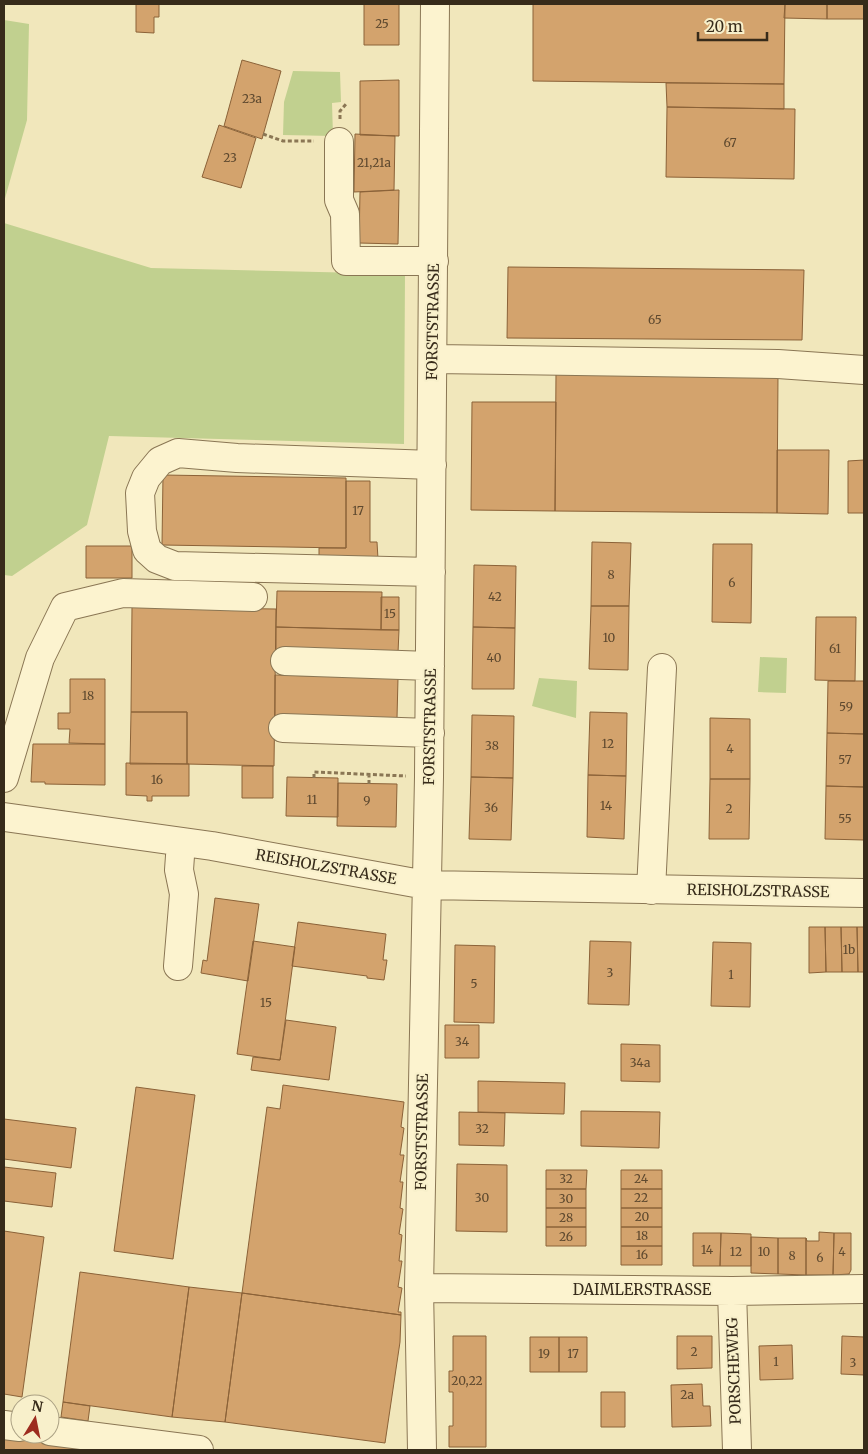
<svg xmlns="http://www.w3.org/2000/svg" width="868" height="1454" font-family="Merriweather,serif">
<style>
.green{fill:#c1d08f}
.building{fill:#d3a36d;stroke:#8b6238}
.lines{fill:none;stroke-linecap:round;stroke-linejoin:round}
.minor-casing{stroke:#8a7654;stroke-width:30}
.path{stroke:#8a7654;stroke-width:3;stroke-dasharray:4 2.5;stroke-linecap:butt}
.minor{stroke:#fcf3cf;stroke-width:28}
.labels{text-anchor:middle;stroke-width:4.5;stroke-linejoin:round;paint-order:stroke}
.number-label{font-size:12px;fill:#5e492f}
.street-label{font-size:15px;fill:#372b1a;stroke:#f8f0cb}
</style>
<rect width="100%" height="100%" fill="#f1e7bb"/>
<path class="green" d="M4,20L29,24L27,120L4,202Z
M293,71L340,72L341,102L332,103L333,136L283,135L284,102Z
M4,223L151,268L405,274L404,444L109,436L87,525L12,576L4,575Z
M760,657L787,658L786,693L758,692Z
M539,678L577,681L576,718L532,706Z"/>
<path class="building" d="M136,4H159V17H154V33L136,32Z
M364,4H399V45H364Z
M533,4H785L784,84L533,81Z
M785,4H827V19L784,18Z
M827,4H864V19H827Z
M242,60L281,71L262,139L224,126Z
M399,80V136L360,135V81Z
M666,83L784,84V109L667,107Z
M667,107L795,109L794,179L666,177Z
M219,125L256,138L241,188L202,177Z
M355,134L395,136L394,190L354,192Z
M399,190L398,244L359,243L360,192Z
M508,267L804,270L802,340L507,338Z
M556,372L778,375L777,513L555,511Z
M472,402H556L555,511L471,510Z
M777,450H829L828,514L777,513Z
M864,460V513H848V461Z
M163,475L346,478V548L162,545Z
M346,481H370V542H377L378,559L319,558V548H346Z
M592,542L631,543L629,606H591Z
M713,544H752L751,623L712,622Z
M86,546H132V578H86Z
M474,565L516,566L515,628L473,627Z
M277,591L382,592L381,630L276,627Z
M381,597H399V630H381Z
M591,606H629L628,670L589,669Z
M132,607L276,609L274,766L187,764V712H131Z
M816,617H856L855,681L815,680Z
M276,627L399,630L398,653L276,650Z
M473,627L515,628L514,689H472Z
M275,675L398,678L397,718L275,716Z
M70,679H105V744L69,743L70,729H58V713H70Z
M828,681H864V734L827,733Z
M131,712H187V764H130Z
M590,712L627,713L626,776L588,775Z
M472,715L514,716L513,778L471,777Z
M710,718L750,719V779H710Z
M827,733L864,734V787L826,786Z
M33,744H105V785L45,784V782H31Z
M126,763L189,764V796H152V801H147V796L126,795Z
M242,766H273V798H242Z
M588,775L626,776L624,839L587,837Z
M287,777L338,778V817L286,816Z
M471,777L513,778L511,840L469,839Z
M710,779H750L749,839H709Z
M338,783L397,784L396,827L337,826Z
M826,786L864,787V840L825,839Z
M215,898L259,904L248,981L201,973L203,960L207,961Z
M298,922L386,934L383,960H387L384,980L367,978V976L292,966Z
M809,927H825L826,972L809,973Z
M825,927H841L842,972H826Z
M841,927H857L858,972H842Z
M857,927H864V972H858Z
M253,941L295,947L280,1060L237,1054Z
M590,941L631,942L629,1005L588,1004Z
M713,942L751,943L750,1007L711,1006Z
M455,945L495,946L494,1023L454,1022Z
M286,1020L336,1027L329,1080L251,1070L253,1057L280,1060Z
M445,1025H479V1058H445Z
M621,1044L660,1045V1082L621,1081Z
M478,1081L565,1083L564,1114L478,1112Z
M283,1085L404,1102L401,1127L404,1128L400,1155H404L400,1182H403L400,1208L403,1209L399,1234L402,1235L399,1261H402L398,1287L402,1288L398,1312H401V1315L242,1293L267,1107L280,1109Z
M136,1087L195,1095L173,1259L114,1251Z
M581,1111L660,1112L659,1148L581,1146Z
M459,1112L505,1113L504,1146L459,1145Z
M4,1119L76,1128L71,1168L4,1159Z
M457,1164L507,1165V1232L456,1231Z
M4,1167L56,1173L52,1207L4,1201Z
M546,1170H587L586,1189H546Z
M621,1170H662V1189H621Z
M546,1189H586V1208H546Z
M621,1189H662V1208H621Z
M546,1208H586V1227H546Z
M621,1208H662V1227H621Z
M546,1227H586V1246H546Z
M621,1227H662V1246H621Z
M4,1231L44,1237L22,1397L4,1394Z
M819,1232L834,1233L833,1275H806V1238L807,1241H819Z
M693,1233H721L720,1266H693Z
M721,1233L751,1234V1266H720Z
M834,1233H851V1270L849,1274L833,1275Z
M751,1237L778,1238V1274L751,1273Z
M778,1238H806V1275L778,1274Z
M621,1246H662V1265H621Z
M80,1272L189,1287L172,1417L63,1402Z
M189,1287L242,1293L225,1422L172,1417Z
M242,1293L401,1315L400,1342L385,1443L225,1422Z
M453,1336H486V1447H449V1426H453V1392H449V1371H453Z
M677,1336H712V1368L677,1369Z
M842,1336L864,1337V1375L841,1374Z
M530,1337H559V1372H530Z
M559,1337H587V1372H559Z
M792,1345L793,1379L760,1380L759,1346Z
M702,1384L703,1406H710L711,1426L672,1427L671,1385Z
M601,1392H625V1427H601Z
M63,1402L90,1406L88,1421L61,1417Z
M4,1437L108,1450H4Z"/>
<g class="lines">
<defs>
<path id="minor" d="M339,142V200L345,214L346,261H434
M433,359L778,364L864,370
M431,572L175,566L157,559L147,550L142,531L140,493L146,478L160,461L178,453L237,458L432,465
M285,661L430,666
M283,728L430,733
M4,778L40,658L65,607L123,593L253,597
M4,817L212,846L426,885L864,893
M651,890L662,668
M178,966L184,894L179,870L181,842
M419,1288L732,1291L864,1289
M732,1291L737,1450
M4,1425L20,1427
M50,1431L199,1450
M422,1450L419,1288L429,777L435,4"/>
</defs>
<use href="#minor" class="minor-casing"/>
<path class="path" d="M340,119V111L346,104
M263,134L283,141H314
M314,778V772L406,776
M369,784V774"/>
<use href="#minor" class="minor"/>
</g>
<g class="labels">
<g class="number-label">
<text x="382" y="28">25</text>
<text x="252" y="103">23a</text>
<text x="730" y="147">67</text>
<text x="230" y="162">23</text>
<text x="374" y="167">21,21a</text>
<text x="655" y="324">65</text>
<text x="358" y="515">17</text>
<text x="611" y="579">8</text>
<text x="732" y="587">6</text>
<text x="495" y="601">42</text>
<text x="390" y="618">15</text>
<text x="609" y="642">10</text>
<text x="835" y="653">61</text>
<text x="494" y="662">40</text>
<text x="88" y="700">18</text>
<text x="846" y="711">59</text>
<text x="608" y="748">12</text>
<text x="492" y="750">38</text>
<text x="730" y="753">4</text>
<text x="845" y="764">57</text>
<text x="157" y="784">16</text>
<text x="312" y="804">11</text>
<text x="367" y="805">9</text>
<text x="606" y="810">14</text>
<text x="491" y="812">36</text>
<text x="729" y="813">2</text>
<text x="845" y="823">55</text>
<text x="849" y="954">1b</text>
<text x="610" y="977">3</text>
<text x="731" y="979">1</text>
<text x="474" y="988">5</text>
<text x="266" y="1007">15</text>
<text x="462" y="1046">34</text>
<text x="640" y="1067">34a</text>
<text x="482" y="1133">32</text>
<text x="566" y="1183">32</text>
<text x="641" y="1183">24</text>
<text x="482" y="1202">30</text>
<text x="641" y="1202">22</text>
<text x="566" y="1203">30</text>
<text x="642" y="1221">20</text>
<text x="566" y="1222">28</text>
<text x="642" y="1240">18</text>
<text x="566" y="1241">26</text>
<text x="707" y="1254">14</text>
<text x="736" y="1256">12</text>
<text x="764" y="1256">10</text>
<text x="842" y="1256">4</text>
<text x="642" y="1259">16</text>
<text x="792" y="1260">8</text>
<text x="820" y="1262">6</text>
<text x="694" y="1356">2</text>
<text x="544" y="1358">19</text>
<text x="573" y="1358">17</text>
<text x="776" y="1366">1</text>
<text x="853" y="1367">3</text>
<text x="467" y="1385">20,22</text>
<text x="687" y="1399">2a</text>
</g>
<g class="street-label">
<text transform="translate(433 322) rotate(-89)" y="5">FORSTSTRASSE</text>
<text transform="translate(430 727) rotate(-89)" y="5">FORSTSTRASSE</text>
<text transform="translate(326 867) rotate(10)" y="5">REISHOLZSTRASSE</text>
<text transform="translate(758 891) rotate(1)" y="5">REISHOLZSTRASSE</text>
<text transform="translate(422 1132) rotate(-89)" y="5">FORSTSTRASSE</text>
<text x="642" y="1295">DAIMLERSTRASSE</text>
<text transform="translate(734 1371) rotate(-92)" y="5">PORSCHEWEG</text>
</g>
</g>
<rect width="868" height="1454" fill="none" stroke="#372b1a" stroke-width="10"/>
<g transform="translate(35 1419) rotate(10)"><circle r="24" fill="#f8f0cb" stroke="#aba184"/>
<path d="M0-4L9 19L0 12L-9 19Z" fill="#9d2c1f"/>
<text y="-8" font-size="14" font-weight="bold" text-anchor="middle" fill="#372b1a">N</text>
</g>
<path d="M698 32v8h69v-8" fill="none" stroke="#372b1a" stroke-width="2.5"/>
<text x="706" y="32" font-size="15" fill="#372b1a" stroke="#f8f0cb" stroke-width="4" paint-order="stroke">20 m</text>
</svg>
